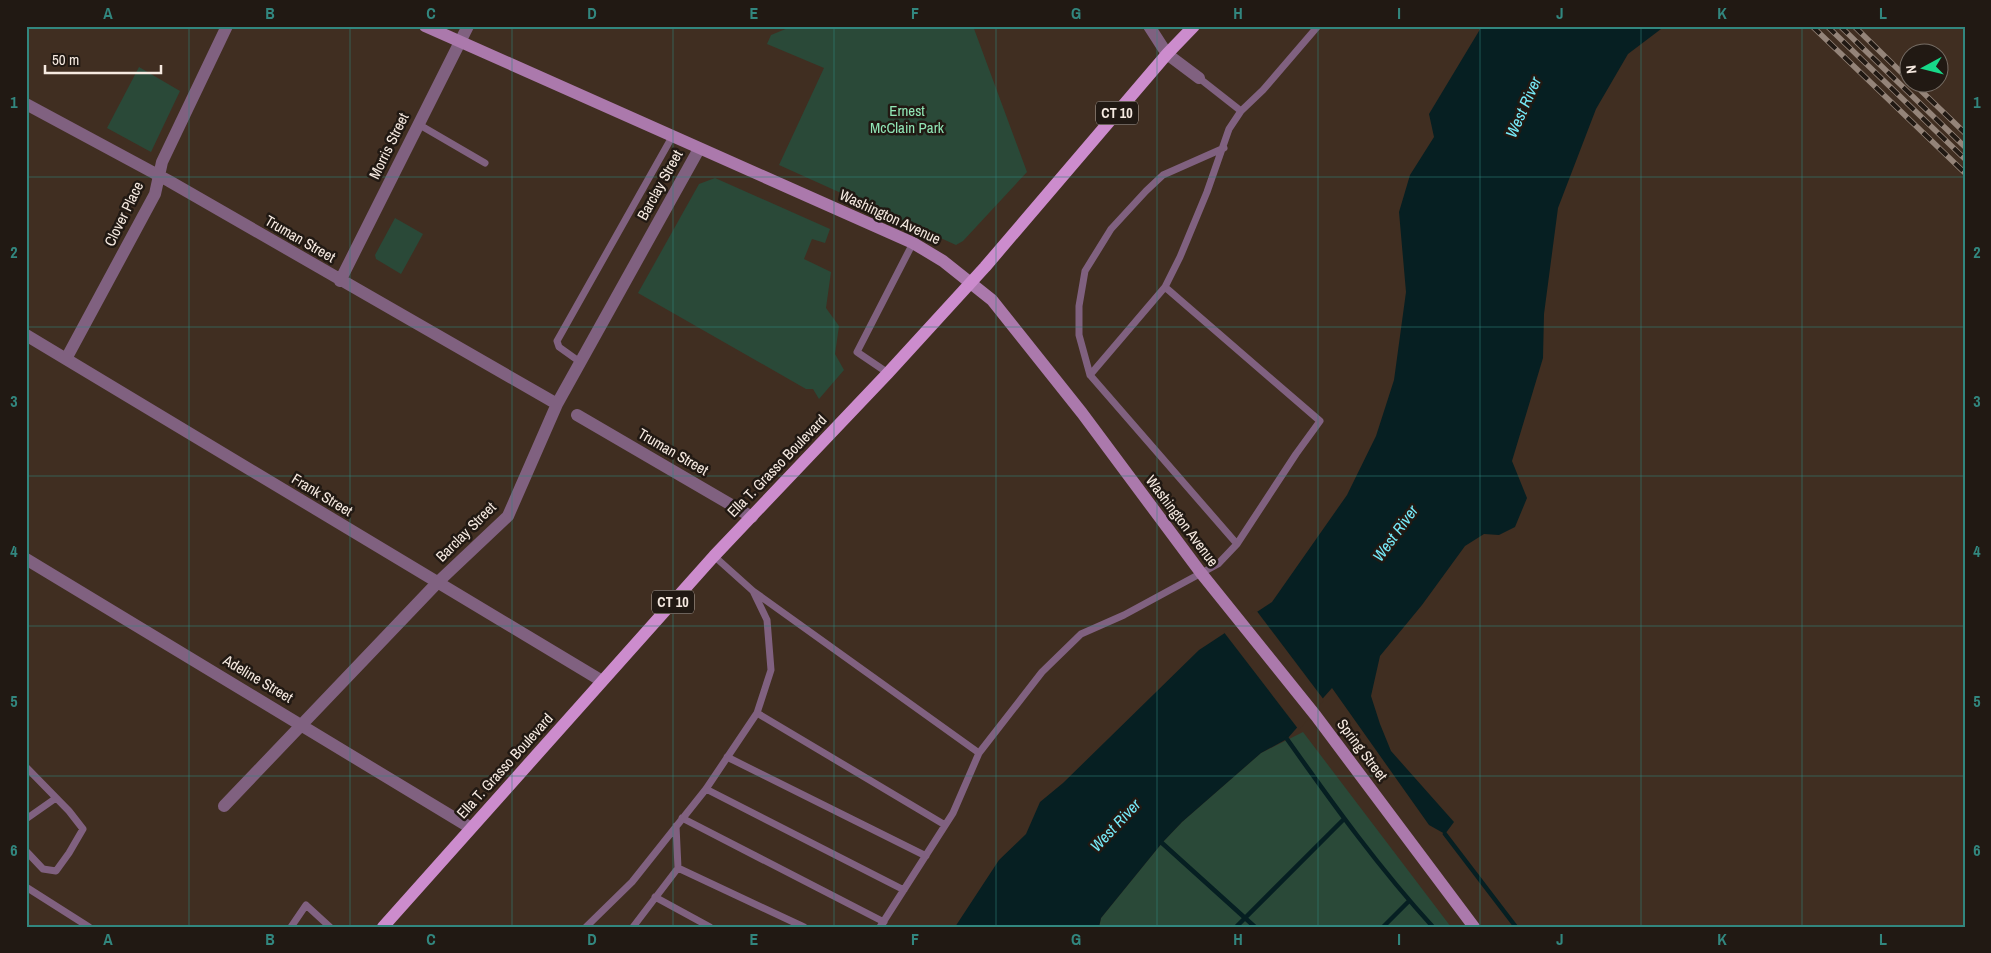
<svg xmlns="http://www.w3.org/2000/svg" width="1991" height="953" font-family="'Archivo Narrow',sans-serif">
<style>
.green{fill:#2a4938}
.water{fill:#061f22}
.pier{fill:#402e21}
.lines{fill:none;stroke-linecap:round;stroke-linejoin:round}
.stream{stroke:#061f22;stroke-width:4.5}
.service{stroke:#806180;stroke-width:7}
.minor{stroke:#806180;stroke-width:12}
.secondary{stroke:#ab79ac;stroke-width:12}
.primary{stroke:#cc8ccd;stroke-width:12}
.rail-casing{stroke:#948479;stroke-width:5.5}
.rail{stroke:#211913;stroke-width:4;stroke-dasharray:11;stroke-linecap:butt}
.grid{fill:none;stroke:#32877f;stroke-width:1;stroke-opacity:0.55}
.labels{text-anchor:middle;stroke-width:5;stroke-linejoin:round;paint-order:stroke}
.shield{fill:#211913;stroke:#b6aba3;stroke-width:1}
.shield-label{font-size:14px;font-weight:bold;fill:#f6eae1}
.park-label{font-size:15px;fill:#91e6b6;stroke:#211913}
.street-label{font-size:15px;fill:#f6eae1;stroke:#211913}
.water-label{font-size:16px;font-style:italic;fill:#76eaf8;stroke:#211913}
.neatline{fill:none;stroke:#32877f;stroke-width:2}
.grid-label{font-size:16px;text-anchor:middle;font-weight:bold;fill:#32877f}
</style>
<rect width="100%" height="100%" fill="#402e21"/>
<path class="green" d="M793,26H973L1027,172L963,241L956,245L779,165L824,68L767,44L771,35Z
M139,67L180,91L151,152L107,128Z
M715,178L830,229L825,243L812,239L804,259L831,272L826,308L839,326L835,354L844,370L819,399L813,389H806L638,293L699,184Z
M395,218L423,234L401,274L376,259L375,255Z
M1303,732L1451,927H1099L1101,918L1162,843L1182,822L1261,753Z"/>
<path class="water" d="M1482,26H1665L1628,54L1596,109L1558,208L1544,314L1543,358L1512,461L1527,498L1515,527L1499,535L1484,534L1465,546L1422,605L1380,656L1371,696L1380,724L1391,751L1454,822L1445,834L1429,825L1332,688L1287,739L1261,753L1182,822L1162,843L1101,918L1099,927H955L999,860L1026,834L1040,802L1063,783L1199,650L1272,602L1347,495L1376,436L1394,380L1406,292L1399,212L1410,175L1434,137L1429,114Z"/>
<path class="pier" d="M1256,610L1324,700L1299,730L1223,631Z"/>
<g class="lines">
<path class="stream" d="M1287,739C1333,804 1379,868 1433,927
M1445,834L1516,927
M1162,843L1255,927
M1236,927L1344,819
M1383,927L1409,901"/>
<path class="service" d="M1199,78L1241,111
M418,124L485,163
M580,362L559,347L557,341L672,137
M888,373L857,352L913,243
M1090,375L1079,335V306L1085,271L1111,229L1146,191L1163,175L1224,148
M1237,544L1090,375L1165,287L1180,257L1207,192L1229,129L1241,111L1263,90L1318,26
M753,591L979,753L1042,672L1081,634L1124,615L1218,564L1237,544L1296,454L1320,421L1165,287
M757,713L945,825
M727,757L926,856
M26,767L69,811L83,829L69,853L56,871L43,869L26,851
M706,789L904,890
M682,818L884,922
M26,819L56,798
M678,868L804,927
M26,887L89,927
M655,897L710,927
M291,927L306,905L330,927
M586,927L632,882L706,789L757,713L771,670L767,620L753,591L714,556
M633,927L678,868L676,826
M880,927L953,813L979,753"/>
<path class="minor" d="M1149,26L1167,54L1199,78
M26,104L169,181L557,404
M340,281L468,26
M26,335L602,681
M66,359L155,194L162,162L227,26
M577,415L752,517
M26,559L471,828
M224,806L437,583L508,516L557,404L699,149"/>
<path class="secondary" d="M425,26L913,243L943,261L992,300L1082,413L1201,573L1316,716L1474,927"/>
<path class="primary" d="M383,927L714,556L888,373L985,267L1167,54L1194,26"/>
<defs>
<path id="rail" d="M1812,26L1965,173
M1827,26L1965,159
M1840,26L1965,147
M1854,26L1908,79
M1912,82L1965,133"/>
</defs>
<use href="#rail" class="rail-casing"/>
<use href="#rail" class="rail"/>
</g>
<path class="grid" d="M189,26V927M350,26V927M512,26V927M673,26V927M834,26V927M996,26V927M1157,26V927M1318,26V927M1480,26V927M1641,26V927M1802,26V927M26,177H1965M26,327H1965M26,476H1965M26,626H1965M26,776H1965"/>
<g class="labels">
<g class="shield">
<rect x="1096" y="101.5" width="42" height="23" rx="4"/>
<rect x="652" y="590.5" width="42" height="23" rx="4"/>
</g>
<g class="shield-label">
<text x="1117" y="118">CT 10</text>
<text x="673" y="607">CT 10</text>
</g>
<g class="park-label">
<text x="907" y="116">Ernest<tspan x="907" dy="17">McClain Park</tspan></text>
</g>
<g class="street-label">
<text transform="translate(389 146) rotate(-64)" y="5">Morris Street</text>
<text transform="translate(660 185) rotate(-61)" y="5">Barclay Street</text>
<text transform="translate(124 214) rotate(-64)" y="5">Clover Place</text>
<text transform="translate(890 217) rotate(25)" y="5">Washington Avenue</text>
<text transform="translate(300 239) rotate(30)" y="5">Truman Street</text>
<text transform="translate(673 452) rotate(30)" y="5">Truman Street</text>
<text transform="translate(777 466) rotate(-46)" y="5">Ella T. Grasso Boulevard</text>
<text transform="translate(322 495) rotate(31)" y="5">Frank Street</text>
<text transform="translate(1182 521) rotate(53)" y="5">Washington Avenue</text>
<text transform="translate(466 532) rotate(-45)" y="5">Barclay Street</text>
<text transform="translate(258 679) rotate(31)" y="5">Adeline Street</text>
<text transform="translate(1362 750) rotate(53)" y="5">Spring Street</text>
<text transform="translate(505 766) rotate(-48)" y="5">Ella T. Grasso Boulevard</text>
</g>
<g class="water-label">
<text transform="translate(1523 107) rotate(-66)" y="6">West River</text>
<text transform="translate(1395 533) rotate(-54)" y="6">West River</text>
<text transform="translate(1115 825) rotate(-47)" y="6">West River</text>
</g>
</g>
<rect width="1991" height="953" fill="none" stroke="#211913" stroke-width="55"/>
<g transform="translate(1924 68) rotate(263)"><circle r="24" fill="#211913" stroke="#766d65"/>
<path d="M0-4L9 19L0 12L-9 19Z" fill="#17d989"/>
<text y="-8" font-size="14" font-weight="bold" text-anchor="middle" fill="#f6eae1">N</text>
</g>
<path d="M45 65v8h116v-8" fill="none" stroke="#f6eae1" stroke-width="2.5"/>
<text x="52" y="65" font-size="15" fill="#f6eae1" stroke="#211913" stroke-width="4" paint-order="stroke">50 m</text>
<rect x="28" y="28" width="1936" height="898" class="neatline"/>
<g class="grid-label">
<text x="108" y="19">A</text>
<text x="270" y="19">B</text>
<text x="431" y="19">C</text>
<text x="592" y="19">D</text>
<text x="754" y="19">E</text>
<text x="915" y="19">F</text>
<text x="1076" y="19">G</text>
<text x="1238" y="19">H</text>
<text x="1399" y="19">I</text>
<text x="1560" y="19">J</text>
<text x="1722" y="19">K</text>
<text x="1883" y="19">L</text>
<text x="14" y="108">1</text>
<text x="1977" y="108">1</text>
<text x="14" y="258">2</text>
<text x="1977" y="258">2</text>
<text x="14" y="407">3</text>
<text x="1977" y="407">3</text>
<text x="14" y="557">4</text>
<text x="1977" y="557">4</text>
<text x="14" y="707">5</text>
<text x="1977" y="707">5</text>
<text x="14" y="856">6</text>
<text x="1977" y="856">6</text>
<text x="108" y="945">A</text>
<text x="270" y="945">B</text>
<text x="431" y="945">C</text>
<text x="592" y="945">D</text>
<text x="754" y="945">E</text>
<text x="915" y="945">F</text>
<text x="1076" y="945">G</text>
<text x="1238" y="945">H</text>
<text x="1399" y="945">I</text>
<text x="1560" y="945">J</text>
<text x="1722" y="945">K</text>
<text x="1883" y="945">L</text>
</g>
</svg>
